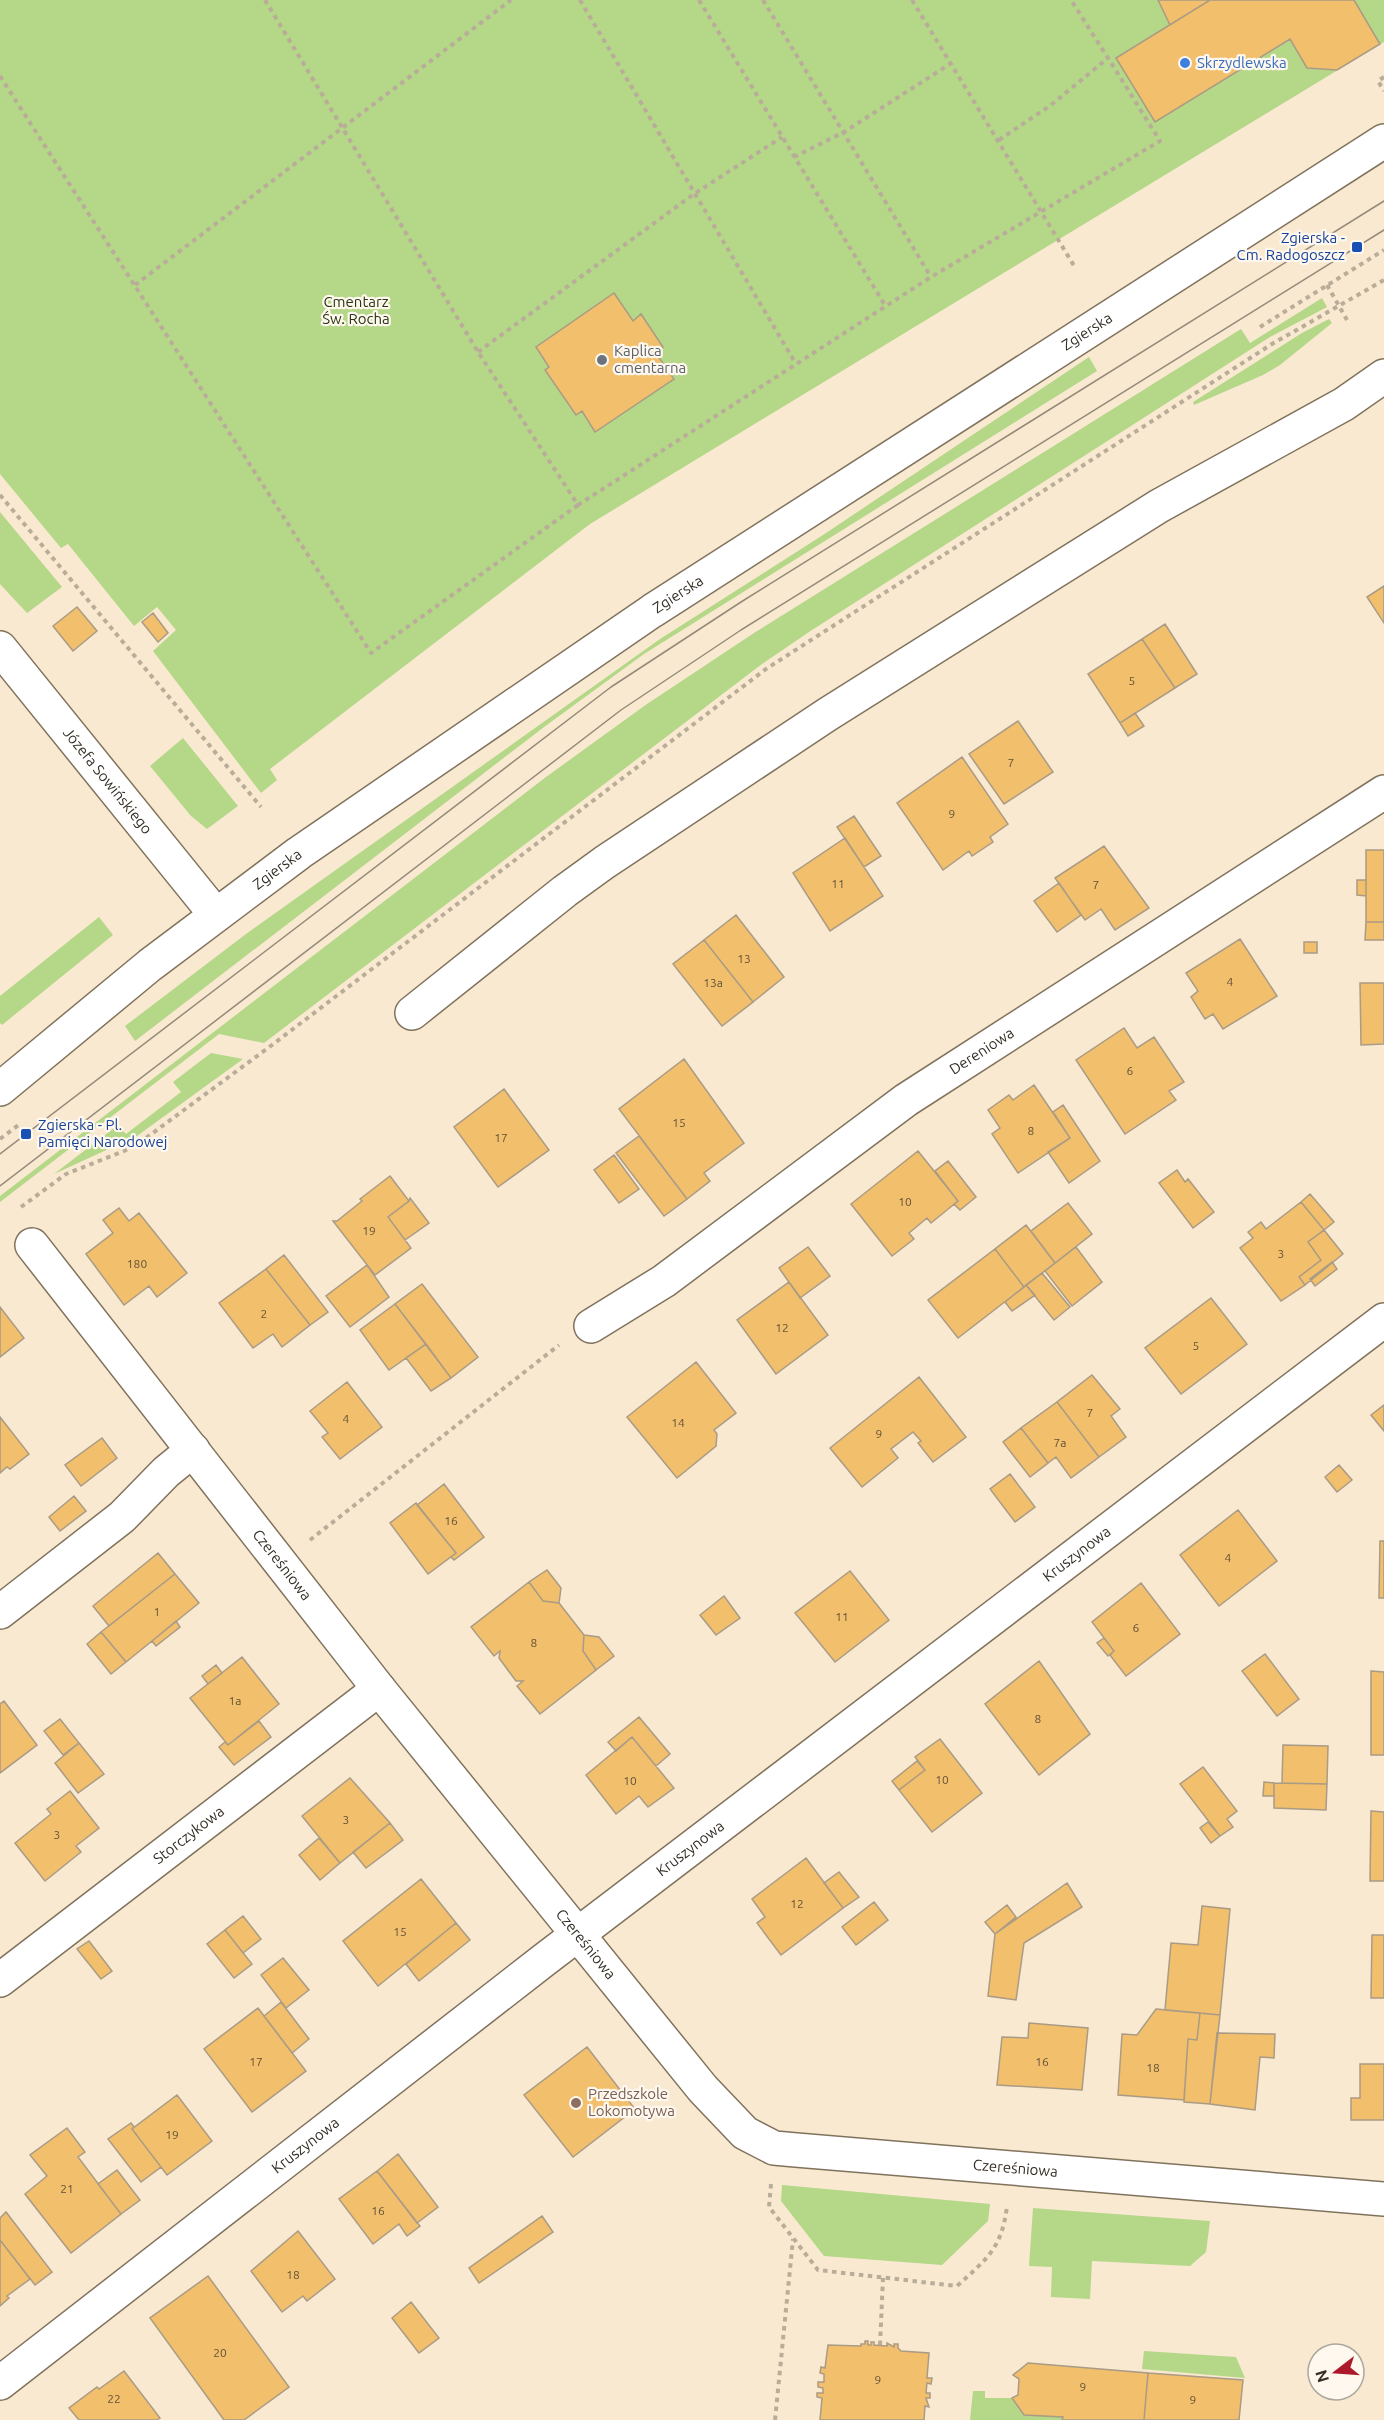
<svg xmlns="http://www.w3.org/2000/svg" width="1384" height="2420" font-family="Ubuntu,sans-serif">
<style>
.green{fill:#b4d788}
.building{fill:#f2bf6d;stroke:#aa9b84;stroke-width:1.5}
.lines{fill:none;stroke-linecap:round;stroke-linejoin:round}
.minor-casing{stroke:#80725c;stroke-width:36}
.major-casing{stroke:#80725c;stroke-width:36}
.path{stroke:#b9ad99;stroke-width:4;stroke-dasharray:4.5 4.5;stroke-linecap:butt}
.minor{stroke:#fff;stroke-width:33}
.major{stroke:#fff;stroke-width:33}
.tram{stroke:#958a7a;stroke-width:1.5}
.shop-dot{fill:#3f7fe0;stroke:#fef8ee;stroke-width:2}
.transit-dot{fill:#1a4fb4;stroke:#fef8ee;stroke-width:2}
.worship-dot{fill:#6b7280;stroke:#fef8ee;stroke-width:2}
.education-dot{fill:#8d6e63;stroke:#fef8ee;stroke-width:2}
.labels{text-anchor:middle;stroke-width:4.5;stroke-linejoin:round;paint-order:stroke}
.number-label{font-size:12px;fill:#645237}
.shop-label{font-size:15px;fill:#366cbe;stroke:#fef8ee;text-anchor:start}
.transit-label{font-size:15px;fill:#164399;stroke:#fef8ee;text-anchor:end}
.park-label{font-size:15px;fill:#283613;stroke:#fef8ee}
.street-label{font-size:15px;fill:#342e25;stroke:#fef8ee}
.worship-label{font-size:15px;fill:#5b616d;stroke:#fef8ee;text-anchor:start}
.education-label{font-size:15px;fill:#785e54;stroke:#fef8ee;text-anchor:start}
</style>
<rect width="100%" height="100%" fill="#f9e9d1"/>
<path class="green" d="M0,0H1384V42L590,524L270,769L277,780L261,793L153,651L176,630L157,607L134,626L68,544L61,548L0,474Z
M1322,298L1327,307L1270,337L812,630L762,664L264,1043L219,1034L0,1202V1196L546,777L647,704L754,633L1241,329L1250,343Z
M1329,319L1332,323L1280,365L1263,375L1194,405L1193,402L1302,333Z
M1089,357L1097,371L644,654L544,727L135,1041L125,1026L246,934L660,639L823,535Z
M0,512L62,587L27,613L0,584Z
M183,738L238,806L207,829L191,816L150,766Z
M99,917L113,935L2,1025L0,1023V996Z
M211,1053L243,1059L137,1136L54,1174L118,1125L126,1134L181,1092L173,1082Z
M782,2185L990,2204L988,2221L942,2265L824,2256L781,2201Z
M1033,2208L1210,2221L1206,2252L1190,2266L1092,2261L1090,2299L1051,2297L1052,2267L1029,2266Z
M1144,2351L1236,2357L1245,2378L1142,2369Z
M973,2391H985V2398H1012L1024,2415L1063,2417L1062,2420H970Z"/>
<path class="building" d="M1158,0H1210L1170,25Z
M1210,0H1354L1380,44L1337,70L1307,68L1290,39L1155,122L1116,58Z
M614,293L633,321L641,314L663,347L655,352L674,379L595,432L582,411L576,415L545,370L549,367L536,347Z
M1384,586V623L1367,597Z
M77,607L97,631L73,651L53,626Z
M153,613L168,633L158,642L142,622Z
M1165,624L1197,674L1175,688L1142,639Z
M1142,639L1175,688L1120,723L1088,674Z
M1135,713L1144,726L1128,736L1120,723Z
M1018,721L1053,772L1004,804L969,754Z
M962,757L1008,824L990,837L993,842L972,856L969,851L943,870L897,803Z
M854,816L881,856L864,867L837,827Z
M845,838L883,896L830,931L793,873Z
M1104,846L1149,908L1115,930L1101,909L1085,920L1055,878Z
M1366,850H1384V922H1366Z
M1357,880H1366V896L1357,895Z
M1059,883L1081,915L1057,932L1034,901Z
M736,915L784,977L753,1002L704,940Z
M1366,922H1384V940H1365Z
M1240,939L1277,996L1223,1029L1213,1014L1205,1019L1191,997L1198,991L1186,973Z
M704,940L753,1002L722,1026L673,964Z
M1304,942H1317V953H1304Z
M1360,983H1384V1044L1361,1045Z
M1124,1028L1137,1048L1154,1037L1184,1082L1169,1091L1176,1100L1125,1134L1076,1060Z
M684,1059L744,1143L704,1173L710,1181L687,1199L619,1109Z
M1034,1085L1070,1138L1018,1173L992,1134L1000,1128L988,1110L1009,1095L1013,1100Z
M504,1089L549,1150L498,1187L454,1127Z
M1063,1105L1100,1161L1069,1183L1048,1152L1070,1138L1053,1112Z
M639,1136L687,1199L664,1216L616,1153Z
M918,1151L958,1201L931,1223L927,1218L909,1233L914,1239L892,1256L851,1204Z
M614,1155L639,1189L619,1203L594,1170Z
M948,1161L976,1197L960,1210L954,1204L958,1201L935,1171Z
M1177,1170L1185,1182L1188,1179L1214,1212L1193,1228L1159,1183Z
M390,1176L409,1201L388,1217L411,1248L375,1275L333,1221H337L362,1201L360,1199Z
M1310,1194L1334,1222L1324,1230L1301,1202Z
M410,1198L429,1223L405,1240L388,1217L409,1201Z
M1301,1202L1324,1230L1308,1242L1321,1260L1299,1277L1305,1285L1281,1301L1240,1248L1253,1238L1248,1232L1261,1222L1266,1229Z
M1068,1203L1092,1234L1055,1263L1031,1231Z
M119,1208L129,1221L139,1213L187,1273L157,1297L149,1286L124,1305L86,1254L113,1233L103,1220Z
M1026,1225L1055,1263L1024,1287L995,1249Z
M1324,1230L1343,1254L1305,1285L1299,1277L1321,1260L1308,1242Z
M808,1247L830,1276L800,1298L779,1268Z
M1076,1247L1102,1282L1072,1306L1045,1271Z
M995,1249L1024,1287L958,1338L928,1300Z
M284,1255L328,1312L310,1325L266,1269Z
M1332,1262L1337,1269L1315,1286L1310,1279Z
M367,1265L389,1297L350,1327L326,1296Z
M266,1269L310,1325L282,1347L273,1334L253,1348L219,1303Z
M1042,1273L1070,1307L1054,1320L1026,1285Z
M789,1282L828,1335L776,1374L737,1320Z
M422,1284L478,1357L451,1378L395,1304Z
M1026,1285L1035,1295L1012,1311L1005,1302Z
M1211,1298L1247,1344L1181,1394L1145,1348Z
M395,1304L426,1344L389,1370L360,1330Z
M0,1307L24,1338L0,1357Z
M426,1344L451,1378L431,1391L406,1358Z
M696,1362L736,1413L714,1430L717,1434L716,1446L677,1478L627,1417Z
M1092,1375L1120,1409L1111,1416L1126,1437L1099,1457L1057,1402Z
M919,1377L966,1437L933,1462L918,1443L921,1441L913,1432L891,1449L898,1458L862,1487L830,1448Z
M347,1382L382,1427L340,1459L322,1437L328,1433L310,1411Z
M1057,1402L1099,1457L1071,1478L1056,1457L1048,1463L1021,1428Z
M1384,1405V1431L1371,1415Z
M0,1417L29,1454L10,1469L7,1467L0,1473Z
M1021,1428L1048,1463L1030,1477L1003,1442Z
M102,1438L117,1458L81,1486L65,1465Z
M1339,1465L1352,1480L1337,1492L1325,1477Z
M1010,1474L1035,1507L1015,1522L990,1489Z
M444,1484L484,1537L454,1560L451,1557L456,1553L417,1505Z
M74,1496L86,1511L60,1531L49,1517Z
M416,1503L456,1553L428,1574L390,1523Z
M1238,1510L1277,1561L1219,1606L1180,1555Z
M1380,1541H1384V1598H1379Z
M158,1553L175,1574L109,1626L93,1606Z
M547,1570L561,1588L559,1603L543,1601L529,1582Z
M850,1571L889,1620L835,1662L795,1613Z
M175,1574L199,1603L126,1662L101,1632Z
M529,1582L543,1601L559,1603L584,1635L583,1651L596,1670L540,1714L517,1686L523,1681H516L499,1658L500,1651L494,1656L471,1627Z
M1141,1583L1180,1634L1126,1676L1110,1655L1114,1651L1092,1622Z
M724,1596L740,1618L716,1635L700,1615Z
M176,1621L180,1627L156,1646L152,1641Z
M101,1632L126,1662L111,1674L87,1644Z
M584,1635L599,1637L614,1656L596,1670L583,1651Z
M1104,1638L1114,1651L1108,1656L1097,1643Z
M1265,1654L1299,1699L1277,1716L1242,1671Z
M242,1657L279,1704L228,1745L190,1698Z
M1039,1661L1090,1734L1039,1775L985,1704Z
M216,1665L222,1673L208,1684L202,1676Z
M1371,1671L1384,1672V1755H1371Z
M4,1701L37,1745L0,1773V1704Z
M639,1717L670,1754L656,1766L632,1737L616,1751L608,1742Z
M60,1719L79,1743L63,1755L44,1731Z
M259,1721L271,1737L234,1765L219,1747L225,1742L228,1745Z
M632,1737L674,1788L648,1807L639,1796L616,1814L586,1775Z
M940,1739L982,1793L932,1832L899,1790L925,1770L915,1757Z
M79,1743L104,1774L78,1793L55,1763Z
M1283,1745L1328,1746L1327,1784L1282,1783Z
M917,1761L925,1770L899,1790L892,1781Z
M1203,1767L1237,1811L1227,1819L1233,1827L1220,1836L1180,1784Z
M350,1778L390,1823L340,1863L302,1816Z
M1264,1782L1274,1783V1796H1263Z
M1274,1783L1327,1784L1326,1810L1274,1808Z
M70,1791L99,1828L76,1846L81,1852L45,1881L15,1843L51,1814L47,1809Z
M1371,1811L1384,1812V1881H1370Z
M1208,1822L1220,1836L1211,1843L1200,1828Z
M390,1823L403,1840L366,1868L353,1852Z
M319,1838L340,1863L320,1880L299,1855Z
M806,1858L843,1908L781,1955L757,1923L765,1917L752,1899Z
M839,1872L859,1897L843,1908L824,1883Z
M421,1879L456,1923L378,1986L343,1941Z
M1067,1883L1082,1907L1024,1943L1016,2000L988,1996L995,1934Z
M874,1902L888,1920L856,1945L842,1927Z
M1007,1905L1016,1917L995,1934L985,1922Z
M1202,1906L1230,1909L1220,2015L1165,2010L1171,1943L1198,1945Z
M243,1916L261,1939L243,1953L225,1930Z
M456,1923L470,1940L419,1981L406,1964Z
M225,1930L252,1964L234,1978L207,1944Z
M1372,1935H1384V1998H1371Z
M89,1941L112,1971L101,1979L77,1949Z
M283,1958L309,1990L286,2008L261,1975Z
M281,2002L309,2039L292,2053L264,2016Z
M258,2008L306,2071L252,2112L204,2049Z
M1156,2009L1200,2013L1197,2040L1188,2039L1184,2100L1118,2095L1122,2034L1137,2035Z
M1200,2013L1220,2015L1210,2104L1184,2102L1188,2039L1197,2040Z
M1029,2023L1088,2028L1082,2090L997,2085L1002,2037L1028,2038Z
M1217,2033L1275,2034L1274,2058L1260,2057L1255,2110L1210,2104Z
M587,2047L635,2109L573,2157L524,2095Z
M1360,2064H1384V2120H1351V2098H1360Z
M177,2095L212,2141L167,2175L132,2129Z
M131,2123L134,2127L132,2129L161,2167L141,2182L108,2139Z
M67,2128L85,2152L78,2157L121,2214L71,2253L25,2194L47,2176L30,2155Z
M398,2154L438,2207L417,2223L377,2171Z
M117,2170L140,2200L121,2214L98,2184Z
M377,2171L420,2226L407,2236L399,2224L373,2244L339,2199Z
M6,2212L52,2272L35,2285L0,2240V2218Z
M542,2216L553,2232L479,2283L469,2268Z
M298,2231L335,2279L307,2301L303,2296L282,2312L251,2271Z
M0,2240L30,2279L7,2296L9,2298L0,2306Z
M208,2276L289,2387L244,2420H224L150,2318Z
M411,2302L439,2338L419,2353L392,2318Z
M865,2341H868V2345H871V2342H874V2345L887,2346V2343L894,2347V2344H898V2348L901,2351L929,2353L927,2378H932L931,2384L927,2383L926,2393H930V2398H926L929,2407L925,2406L924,2420H820L822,2398L817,2397V2393H823V2388L818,2387V2382H824V2374L820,2373L821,2367L825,2368L828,2345L861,2346V2344H865Z
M1028,2363L1148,2373L1144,2420H1062L1063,2417L1024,2415L1012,2398L1018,2395L1019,2379L1013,2375Z
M124,2371L160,2418L157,2420H79L69,2408L97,2387L99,2389Z
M1148,2373L1243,2380L1239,2420H1144Z"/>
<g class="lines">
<defs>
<g id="minor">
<path id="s1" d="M0,648L216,915"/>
<path d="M412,1013L565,891L605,862L828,714L1159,506L1344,404L1384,376"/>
<path id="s2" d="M32,1245L379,1689L703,2089L745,2133L774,2148L796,2150L1384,2199"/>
<path id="s3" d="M591,1326L664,1281L906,1100L1384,792"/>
<path d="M0,1612L122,1517L166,1472L193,1450"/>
<path id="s4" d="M0,1980L379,1689"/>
<path id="s5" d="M0,2383L544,1960L1384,1320"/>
</g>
<g id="major">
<path id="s6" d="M0,1089L150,965L299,853L652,611L1384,141"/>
</g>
</defs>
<use href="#minor" class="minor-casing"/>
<use href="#major" class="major-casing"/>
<path class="path" d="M265,0L478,352L578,505L931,277L1160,141L1108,58
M580,0L796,364
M699,0L886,307
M763,0L931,277
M912,0L1076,269
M0,76L371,653L578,505
M1384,77L1378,81L1384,91
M999,140L1051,105L1108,58L1071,0
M794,157L844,132L950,64
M135,285L511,0
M1327,285L1347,320
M1260,327L1384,250
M478,352L694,194L782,137
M0,495L261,807
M0,1139L21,1123
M21,1207L66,1174L124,1151L142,1141L272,1045L766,669L1272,344L1384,280
M310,1540L559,1345
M771,2184L769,2207L818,2270L957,2286C987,2259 1002,2248 1007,2206
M880,2345L883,2278
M775,2420L793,2239"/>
<use href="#minor" class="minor"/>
<use href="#major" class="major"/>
<path class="tram" d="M0,1154L611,687L741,602L1384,201
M0,1186L621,710L741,630L1384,230"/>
</g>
<circle class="shop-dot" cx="1185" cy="63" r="6"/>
<g class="transit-dot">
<rect x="1351" y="241" width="12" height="12" rx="3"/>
<rect x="20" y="1128" width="12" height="12" rx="3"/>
</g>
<circle class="worship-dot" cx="602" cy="360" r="6"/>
<circle class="education-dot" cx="576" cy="2103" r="6"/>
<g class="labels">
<g class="number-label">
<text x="1132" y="685">5</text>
<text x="1011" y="767">7</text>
<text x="952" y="818">9</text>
<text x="838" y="888">11</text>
<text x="1096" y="889">7</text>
<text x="744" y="963">13</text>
<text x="1230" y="986">4</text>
<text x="713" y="987">13a</text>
<text x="1130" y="1075">6</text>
<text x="679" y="1127">15</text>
<text x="1031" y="1135">8</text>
<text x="501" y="1142">17</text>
<text x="905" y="1206">10</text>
<text x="369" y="1235">19</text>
<text x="1281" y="1258">3</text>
<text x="137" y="1268">180</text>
<text x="264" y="1318">2</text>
<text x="782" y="1332">12</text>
<text x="1196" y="1350">5</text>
<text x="1090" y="1417">7</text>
<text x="346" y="1423">4</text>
<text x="678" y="1427">14</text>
<text x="879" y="1438">9</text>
<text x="1060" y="1447">7a</text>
<text x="451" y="1525">16</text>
<text x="1228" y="1562">4</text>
<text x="157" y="1616">1</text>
<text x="842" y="1621">11</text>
<text x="1136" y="1632">6</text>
<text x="534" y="1647">8</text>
<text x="235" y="1705">1a</text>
<text x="1038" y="1723">8</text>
<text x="942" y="1784">10</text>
<text x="630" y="1785">10</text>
<text x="346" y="1824">3</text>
<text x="57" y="1839">3</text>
<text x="797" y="1908">12</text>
<text x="400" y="1936">15</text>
<text x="256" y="2066">17</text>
<text x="1042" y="2066">16</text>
<text x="1153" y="2072">18</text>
<text x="172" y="2139">19</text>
<text x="67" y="2193">21</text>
<text x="378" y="2215">16</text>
<text x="293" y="2279">18</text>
<text x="220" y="2357">20</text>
<text x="878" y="2384">9</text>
<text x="1083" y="2391">9</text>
<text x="114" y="2403">22</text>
<text x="1193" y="2404">9</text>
</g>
<g class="shop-label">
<text x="1197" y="68">Skrzydlewska</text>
</g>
<g class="transit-label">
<text x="1345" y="243">Zgierska -<tspan x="1345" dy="17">Cm. Radogoszcz</tspan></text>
<text x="38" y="1130" text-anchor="start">Zgierska - Pl.<tspan x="38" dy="17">Pamięci Narodowej</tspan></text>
</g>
<g class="park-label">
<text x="356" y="307">Cmentarz<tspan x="356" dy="17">Św. Rocha</tspan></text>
</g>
<g class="street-label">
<text dy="5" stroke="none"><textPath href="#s6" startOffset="1326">Zgierska</textPath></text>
<text dy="5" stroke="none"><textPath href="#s6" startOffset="840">Zgierska</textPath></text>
<text dy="5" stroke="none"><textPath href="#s1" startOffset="171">Józefa Sowińskiego</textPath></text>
<text dy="5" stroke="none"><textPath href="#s6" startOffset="354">Zgierska</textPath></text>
<text dy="5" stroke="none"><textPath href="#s3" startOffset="478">Dereniowa</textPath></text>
<text dy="5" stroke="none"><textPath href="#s5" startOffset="1359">Kruszynowa</textPath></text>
<text dy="5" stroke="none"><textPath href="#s2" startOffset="406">Czereśniowa</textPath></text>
<text dy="5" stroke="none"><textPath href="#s4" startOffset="238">Storczykowa</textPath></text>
<text dy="5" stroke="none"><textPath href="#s5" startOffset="873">Kruszynowa</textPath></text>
<text dy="5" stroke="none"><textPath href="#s2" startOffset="892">Czereśniowa</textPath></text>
<text dy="5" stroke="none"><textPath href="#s5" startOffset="387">Kruszynowa</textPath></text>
<text dy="5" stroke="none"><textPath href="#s2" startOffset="1414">Czereśniowa</textPath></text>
</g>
<g class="worship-label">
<text x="614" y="356">Kaplica<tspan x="614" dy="17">cmentarna</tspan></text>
</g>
<g class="education-label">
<text x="588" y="2099">Przedszkole<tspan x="588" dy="17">Lokomotywa</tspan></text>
</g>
</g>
<g transform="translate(1336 2372) rotate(253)"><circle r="28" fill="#fef8ee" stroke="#ada79e" stroke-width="1.5"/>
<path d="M0-4.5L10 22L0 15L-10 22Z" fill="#ad192a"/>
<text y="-9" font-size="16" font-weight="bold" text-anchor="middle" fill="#342e25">N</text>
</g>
</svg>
